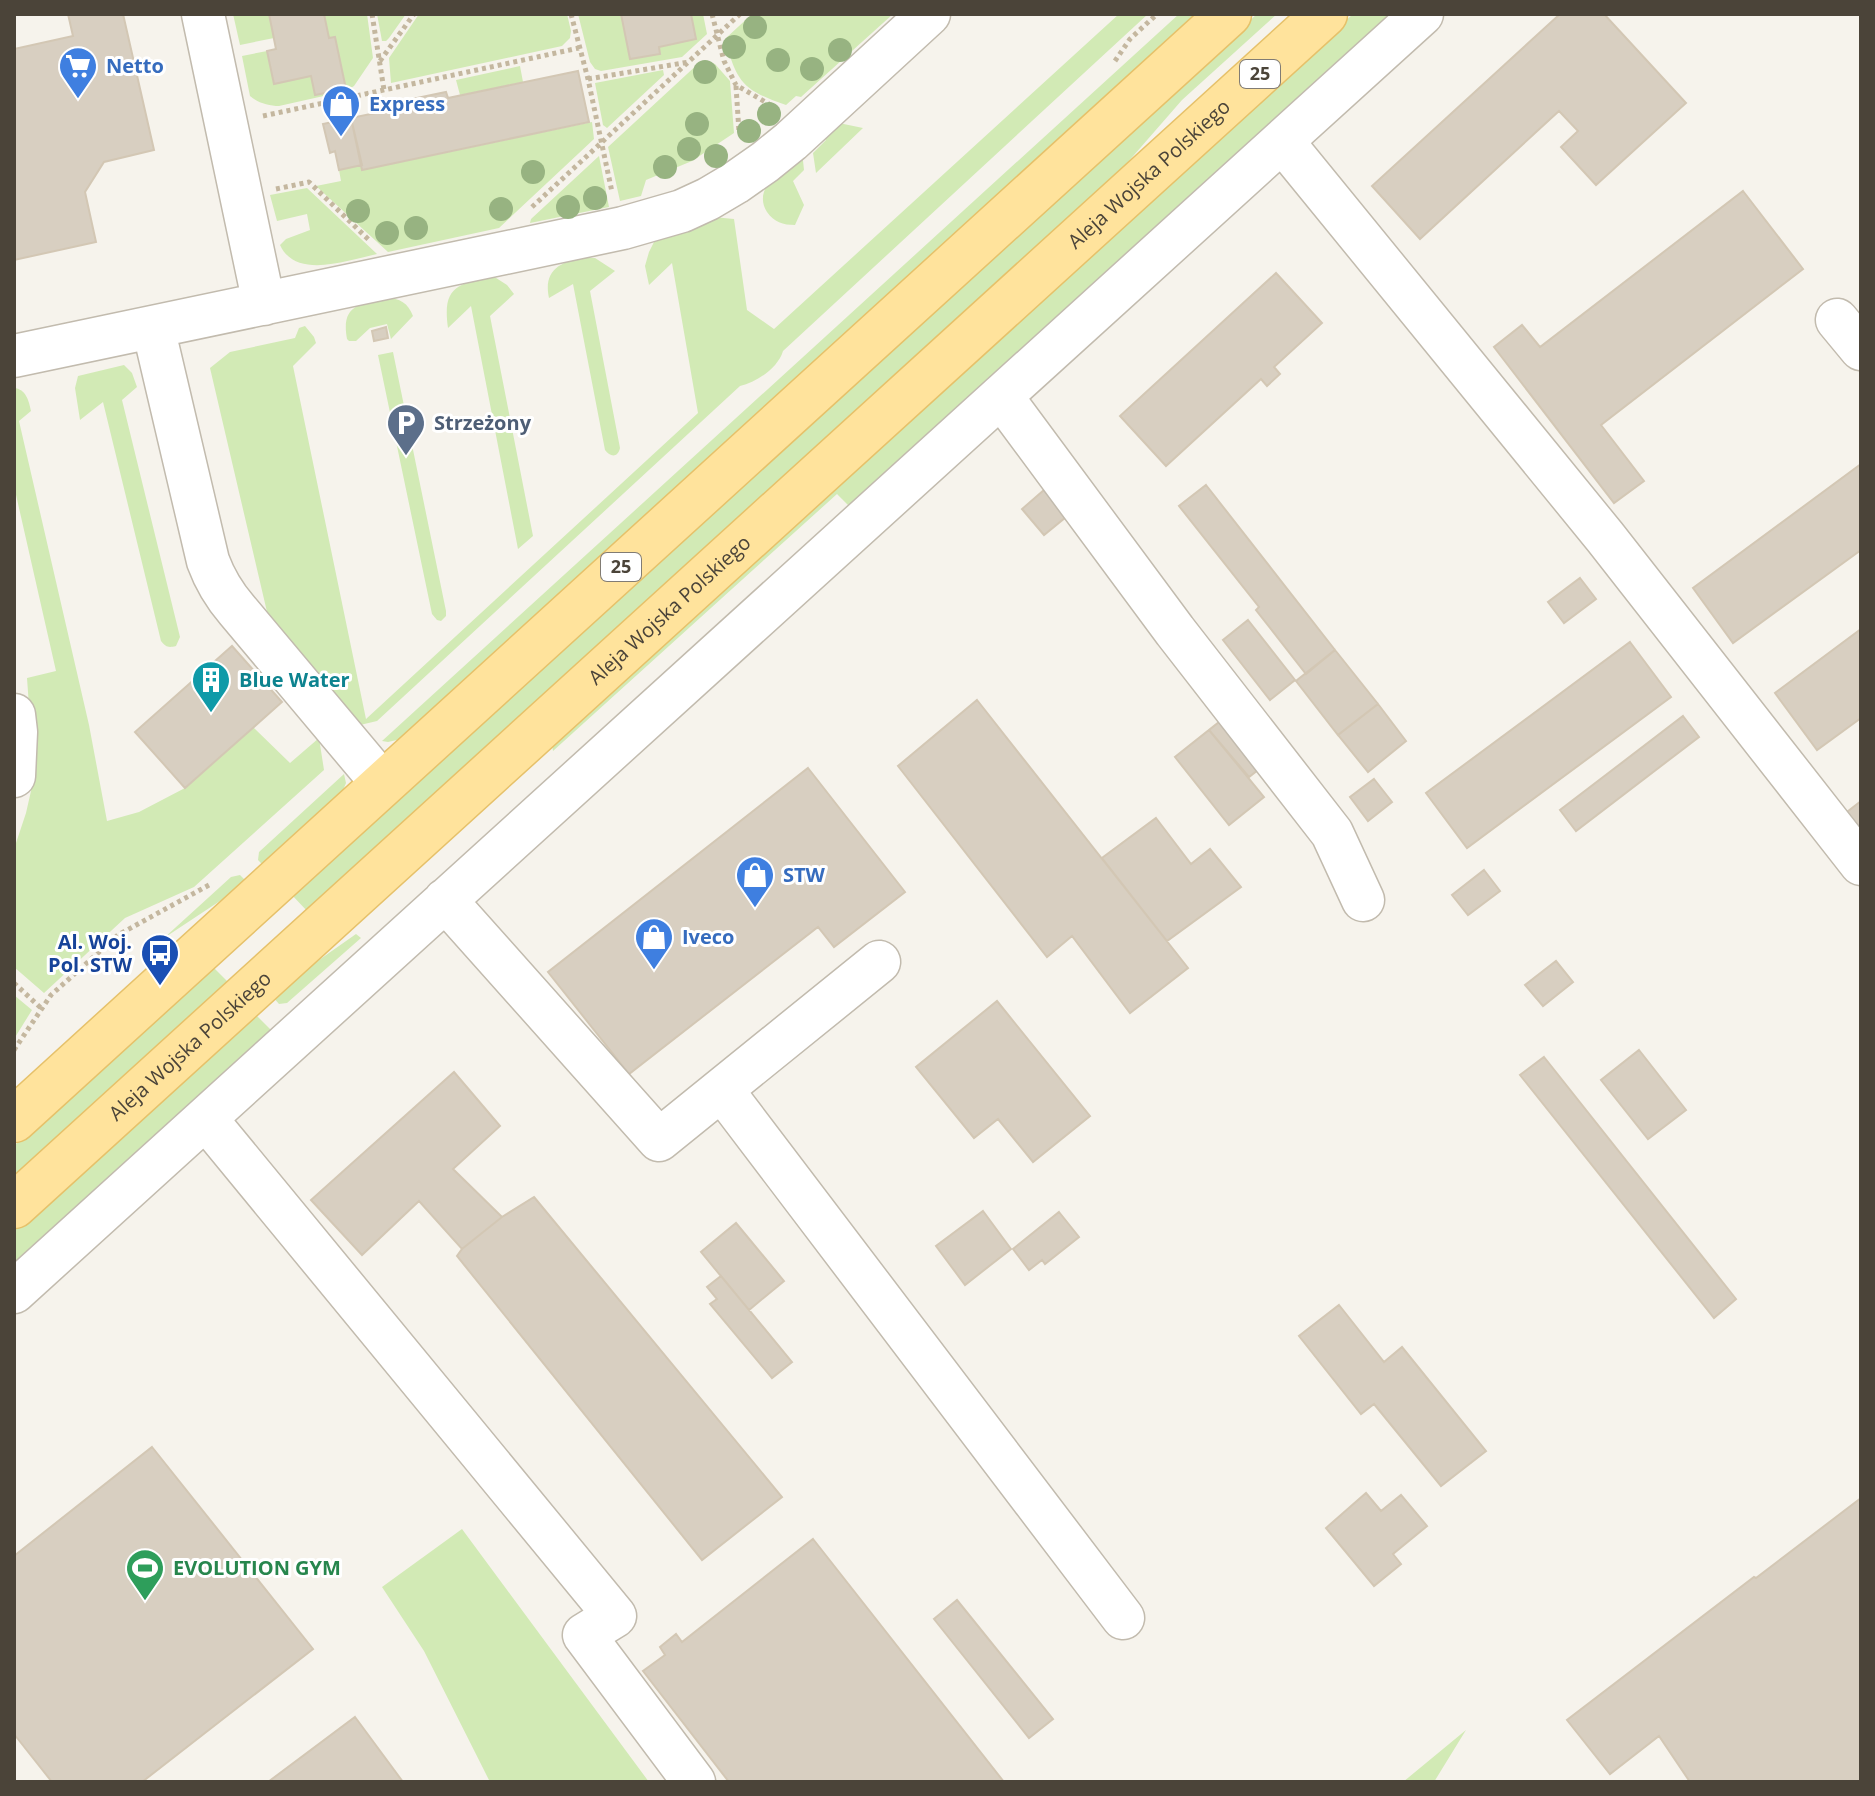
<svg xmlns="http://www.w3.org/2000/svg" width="1875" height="1796" font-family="'Open Sans',sans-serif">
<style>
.green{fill:#d2eab5}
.building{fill:#d8cfc1;stroke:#d3c7b4;stroke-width:2}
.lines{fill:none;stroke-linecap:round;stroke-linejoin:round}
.minor-casing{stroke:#c2bbae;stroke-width:45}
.major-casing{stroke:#e6c16a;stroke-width:47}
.path{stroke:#c4b79f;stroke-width:5;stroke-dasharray:4 4;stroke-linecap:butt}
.minor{stroke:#fff;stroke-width:42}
.major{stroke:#ffe39c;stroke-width:44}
.tree{fill:#97b381}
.labels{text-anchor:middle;stroke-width:6;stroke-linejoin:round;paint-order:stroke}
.shield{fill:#fff;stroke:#817c74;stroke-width:2}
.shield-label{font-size:18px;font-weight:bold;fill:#4b4439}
.shop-label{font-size:20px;font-weight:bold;fill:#366cbe;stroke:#fff;text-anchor:start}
.street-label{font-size:20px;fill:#4b4439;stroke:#fff}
.service-label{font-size:20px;font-weight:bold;fill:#4e5e75;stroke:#fff;text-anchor:start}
.culture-label{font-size:20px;font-weight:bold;fill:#0d838f;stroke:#fff;text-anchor:start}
.transit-label{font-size:20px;font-weight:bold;fill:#164399;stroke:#fff;text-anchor:end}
.leisure-label{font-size:20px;font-weight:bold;fill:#27864d;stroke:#fff;text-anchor:start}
</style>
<rect width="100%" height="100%" fill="#f6f3ec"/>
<path class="green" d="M233,14H269L274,38L240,45Z
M324,14H367L373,58L354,86L346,91L279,106C269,106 258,103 250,96L242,56L267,51L274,84L311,76L315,95L345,89L335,37L329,38Z
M377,14H406L389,38L386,41H382Z
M419,14H567L571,31L570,38L562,46L391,83L389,58Z
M578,14H621L631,59L660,54L659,47L696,39L691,14H703L707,34L682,57L601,71L595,69L590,62Z
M752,14H893L801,97L796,96L786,105C743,90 737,83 725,39Z
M1119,14H1148L783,351C778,368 757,382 740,386L377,721L360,725L271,629L210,368L230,352L295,338L299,328L305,326L314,337L316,343L293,366L366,719L698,413L672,263L649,285L645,266L649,252L655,240L713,217L734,219L747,310L774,329Z
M1179,14H1198L401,739L388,742L382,741Z
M1257,14H1277L1182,100L1107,186L308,912L291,894Z
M1353,14H1396L852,509L837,494L553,751L552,745Z
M706,61L715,64L730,81L734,133L692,161L646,180L641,196L620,201L608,147L700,62Z
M520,66L523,82L460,95L456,80Z
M663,70L664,75L607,128L603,125L595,83Z
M592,122L594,139L499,228L388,252L316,186L341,181L339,170L362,165L363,170Z
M834,122L863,128L816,173L813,153L826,140L823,133Z
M802,151L804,170L793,181L804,205L795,225C783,225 774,222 767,212C751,187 786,166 802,151Z
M599,156L609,207L530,223L531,219Z
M307,188L377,254C348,260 296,280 280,245L286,239L310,230L307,214L277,221L270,195Z
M584,258H595L615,271L590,291L620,448C618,458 610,457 605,450L573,284L549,298C543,271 560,261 584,258Z
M493,276L507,285L514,294L490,316L533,536L518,549L471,306L448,328C442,286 458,284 493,276Z
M386,298C400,298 408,303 413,316L391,339L387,324L370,328L356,341H349L347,339C341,306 358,304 386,298Z
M393,352L446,611V616L441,621L437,620L432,614L378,355Z
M124,365L132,373L137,387L122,400L180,637L176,646C168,648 166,647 161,641L103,402L80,420L75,388L78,376Z
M14,388C26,389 29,401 31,411L19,421L89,725L107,821L139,812L185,788L253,727L290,763L319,738L324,770L194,887L125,918L44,993L14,967V849L26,813L31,791L33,762L27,678L56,671L14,486Z
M344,774L346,783L341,795L263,865L258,860L259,852Z
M240,875L246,881L235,891L164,938L231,877Z
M356,934L361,938L287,1003L279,1004L272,996L319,960Z
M212,966L229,983L14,1179V1146Z
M14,995L32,1010L14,1039Z
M254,1013L273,1032L14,1268V1231Z
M462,1529L649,1782H490L424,1651L382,1587Z
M1466,1730L1434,1782H1403Z"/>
<path class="building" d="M68,14H123L154,150L104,162L85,192L96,242L14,260V49L73,36Z
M269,14H324L329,38L335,37L346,89L315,95L311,76L274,84L267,51L276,49Z
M621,14H691L696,39L659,47L660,54L630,59Z
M1560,14H1604L1686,103L1596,185L1561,147L1578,131L1559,111L1420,239L1372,186Z
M578,71L589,122L362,170L351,118L395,109L393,103L446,92L448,98Z
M351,118L362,165L339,170L335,151L330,153L323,124Z
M1743,191L1803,269L1601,425L1644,481L1614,503L1494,347L1522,325L1540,347Z
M1276,273L1322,323L1274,367L1280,374L1267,386L1261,379L1166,466L1120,416Z
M386,327L388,338L374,341L372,331Z
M1861,464V550L1733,643L1693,588Z
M1206,485L1335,650L1306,674L1256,610L1259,607L1179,506Z
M1044,490L1066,517L1044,535L1022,509Z
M1580,578L1596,599L1564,623L1548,602Z
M1248,620L1295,680L1270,700L1223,640Z
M1861,629V718L1817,750L1775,693Z
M1630,642L1671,697L1467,848L1426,793Z
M232,646L282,702L185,788L135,732Z
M1335,650L1378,704L1338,735L1296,681Z
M977,700L1188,968L1130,1013L1072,936L1047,957L898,766Z
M1378,704L1406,741L1368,772L1338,735Z
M1228,715L1268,762L1249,777L1209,730Z
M1683,716L1699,737L1576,831L1560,810Z
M1209,730L1264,797L1229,825L1175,757Z
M808,768L905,892L834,947L818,927L629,1074L548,972Z
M1374,779L1392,802L1368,821L1350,797Z
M1861,801V830L1847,812Z
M1156,818L1191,864L1210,849L1241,887L1167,941L1102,858Z
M1484,870L1500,891L1468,915L1452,895Z
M1556,961L1573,982L1543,1006L1525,985Z
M997,1001L1090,1116L1033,1162L998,1119L974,1138L916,1067Z
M1639,1050L1686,1110L1648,1139L1601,1080Z
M1544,1057L1736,1299L1714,1318L1520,1075Z
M454,1072L500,1126L453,1169L502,1217L462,1249L419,1201L362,1255L311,1200Z
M534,1197L782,1497L702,1560L457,1256L462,1249L502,1217Z
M983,1211L1011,1249L965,1285L936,1246Z
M1059,1212L1079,1237L1045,1264L1042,1260L1029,1270L1013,1249Z
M736,1223L784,1281L749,1310L701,1252Z
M721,1276L792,1362L772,1378L710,1304L717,1299L707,1287Z
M1339,1305L1384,1362L1402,1347L1486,1451L1441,1486L1374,1404L1361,1414L1299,1336Z
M152,1447L313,1649L142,1782H52L14,1734V1556Z
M1366,1493L1381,1511L1401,1495L1427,1526L1393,1554L1401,1564L1374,1586L1326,1528Z
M1861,1498V1782H1690L1659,1736L1610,1774L1567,1720L1754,1577L1756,1578Z
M813,1539L1004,1782H729L643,1671L665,1655L660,1647L676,1634L682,1642Z
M957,1600L1053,1719L1029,1738L934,1619Z
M355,1717L403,1782H268Z"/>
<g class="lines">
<defs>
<path id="minor" d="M203,14L264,304
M1282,141L1605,537L1861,864
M1837,320L1861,349
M153,327L208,561C215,580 224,595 237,610L383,784
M14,356L623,228L682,211L708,199L735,183L765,162L791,141L929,14
M1001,396L1175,631L1332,833L1363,900
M14,715L16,732L14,776
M445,900L659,1140L879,962
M722,1090L1123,1618
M206,1119L615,1616L584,1635L694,1782
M14,1292L1422,14"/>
<g id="major">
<path d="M14,1120L1229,14"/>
<path id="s1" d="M14,1206L1325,14"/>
</g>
</defs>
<use href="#minor" class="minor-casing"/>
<use href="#major" class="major-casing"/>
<path class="path" d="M372,14L384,90
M571,14L588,79L612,192
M712,14L724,61L736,85L774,107
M380,61L414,14
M1115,61L1130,39L1157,14
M588,79L689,62
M736,86L739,132
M263,116L579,48
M276,189L309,182L370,241
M532,207L740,14
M14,983L42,1009
M14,1050L51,995L118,935L209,885"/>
<use href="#minor" class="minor"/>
<use href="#major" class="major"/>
</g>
<g class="tree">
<circle cx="755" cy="27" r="12"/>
<circle cx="734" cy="47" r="12"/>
<circle cx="840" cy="50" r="12"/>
<circle cx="778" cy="60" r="12"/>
<circle cx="812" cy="69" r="12"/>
<circle cx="705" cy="72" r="12"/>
<circle cx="769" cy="114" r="12"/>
<circle cx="697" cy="124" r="12"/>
<circle cx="749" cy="131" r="12"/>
<circle cx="689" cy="149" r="12"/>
<circle cx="716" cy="156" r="12"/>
<circle cx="665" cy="167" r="12"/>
<circle cx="533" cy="172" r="12"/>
<circle cx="595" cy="198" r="12"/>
<circle cx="568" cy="207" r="12"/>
<circle cx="501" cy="209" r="12"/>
<circle cx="358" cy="211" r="12"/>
<circle cx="416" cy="228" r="12"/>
<circle cx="387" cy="233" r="12"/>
</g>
<defs>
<symbol id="supermarket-pin" viewBox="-11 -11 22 30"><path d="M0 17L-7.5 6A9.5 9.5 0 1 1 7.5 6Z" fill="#3f7fe0" stroke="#fff"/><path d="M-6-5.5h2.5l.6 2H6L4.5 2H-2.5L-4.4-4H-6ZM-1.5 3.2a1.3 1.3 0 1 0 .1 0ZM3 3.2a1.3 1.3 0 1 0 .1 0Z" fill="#fff"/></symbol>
<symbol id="shop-pin" viewBox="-11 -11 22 30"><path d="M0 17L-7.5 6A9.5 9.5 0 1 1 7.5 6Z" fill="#3f7fe0" stroke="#fff"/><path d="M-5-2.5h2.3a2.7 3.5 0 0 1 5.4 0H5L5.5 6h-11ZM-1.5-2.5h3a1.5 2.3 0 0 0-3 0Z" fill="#fff"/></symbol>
<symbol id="parking-pin" viewBox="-11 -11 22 30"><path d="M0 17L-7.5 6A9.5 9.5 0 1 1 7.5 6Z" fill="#5c6f8a" stroke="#fff"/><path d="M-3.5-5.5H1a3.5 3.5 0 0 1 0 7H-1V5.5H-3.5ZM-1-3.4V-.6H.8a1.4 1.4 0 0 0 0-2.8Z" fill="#fff"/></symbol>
<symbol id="building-pin" viewBox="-11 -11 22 30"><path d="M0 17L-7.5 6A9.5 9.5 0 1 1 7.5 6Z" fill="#0f9aa8" stroke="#fff"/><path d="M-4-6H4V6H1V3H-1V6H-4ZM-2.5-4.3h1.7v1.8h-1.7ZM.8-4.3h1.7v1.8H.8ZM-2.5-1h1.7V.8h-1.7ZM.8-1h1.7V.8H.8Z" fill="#fff"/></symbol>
<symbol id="bus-pin" viewBox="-11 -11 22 30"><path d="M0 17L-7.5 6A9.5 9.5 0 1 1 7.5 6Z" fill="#1a4fb4" stroke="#fff"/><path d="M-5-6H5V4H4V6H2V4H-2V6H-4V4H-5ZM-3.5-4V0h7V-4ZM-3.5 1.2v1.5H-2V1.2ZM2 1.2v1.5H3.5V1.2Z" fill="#fff"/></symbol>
<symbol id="stadium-pin" viewBox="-11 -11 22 30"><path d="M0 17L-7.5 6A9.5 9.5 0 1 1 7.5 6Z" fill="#2e9e5b" stroke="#fff"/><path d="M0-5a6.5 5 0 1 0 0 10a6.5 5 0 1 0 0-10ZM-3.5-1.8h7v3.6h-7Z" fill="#fff"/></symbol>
</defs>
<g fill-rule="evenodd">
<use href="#supermarket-pin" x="56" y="44" width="44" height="60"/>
<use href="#shop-pin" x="319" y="82" width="44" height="60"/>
<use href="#parking-pin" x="384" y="401" width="44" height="60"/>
<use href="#building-pin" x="189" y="658" width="44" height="60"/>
<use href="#shop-pin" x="733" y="853" width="44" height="60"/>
<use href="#shop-pin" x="632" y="915" width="44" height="60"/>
<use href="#bus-pin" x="138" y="931" width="44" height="60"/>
<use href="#stadium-pin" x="123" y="1546" width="44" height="60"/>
</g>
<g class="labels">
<g class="shield">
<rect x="1240" y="60" width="40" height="28" rx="6"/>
<rect x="601" y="553" width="40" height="28" rx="6"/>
</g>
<g class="shield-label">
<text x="1260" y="80">25</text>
<text x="621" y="573">25</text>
</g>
<g class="shop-label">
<text x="106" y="73">Netto</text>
<text x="369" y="111">Express</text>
<text x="783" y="882">STW</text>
<text x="682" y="944">Iveco</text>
</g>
<g class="street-label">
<text dy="7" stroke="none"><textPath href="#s1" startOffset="1534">Aleja Wojska Polskiego</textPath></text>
<text dy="7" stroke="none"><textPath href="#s1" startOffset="886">Aleja Wojska Polskiego</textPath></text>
<text dy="7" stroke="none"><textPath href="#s1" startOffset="238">Aleja Wojska Polskiego</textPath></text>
</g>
<g class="service-label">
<text x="434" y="430">Strzeżony</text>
</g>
<g class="culture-label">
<text x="239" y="687">Blue Water</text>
</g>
<g class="transit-label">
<text x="132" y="949">Al. Woj.<tspan x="132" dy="23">Pol. STW</tspan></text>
</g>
<g class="leisure-label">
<text x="173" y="1575">EVOLUTION GYM</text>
</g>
</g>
<rect width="1875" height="1796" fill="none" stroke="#4b4439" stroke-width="32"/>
</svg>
